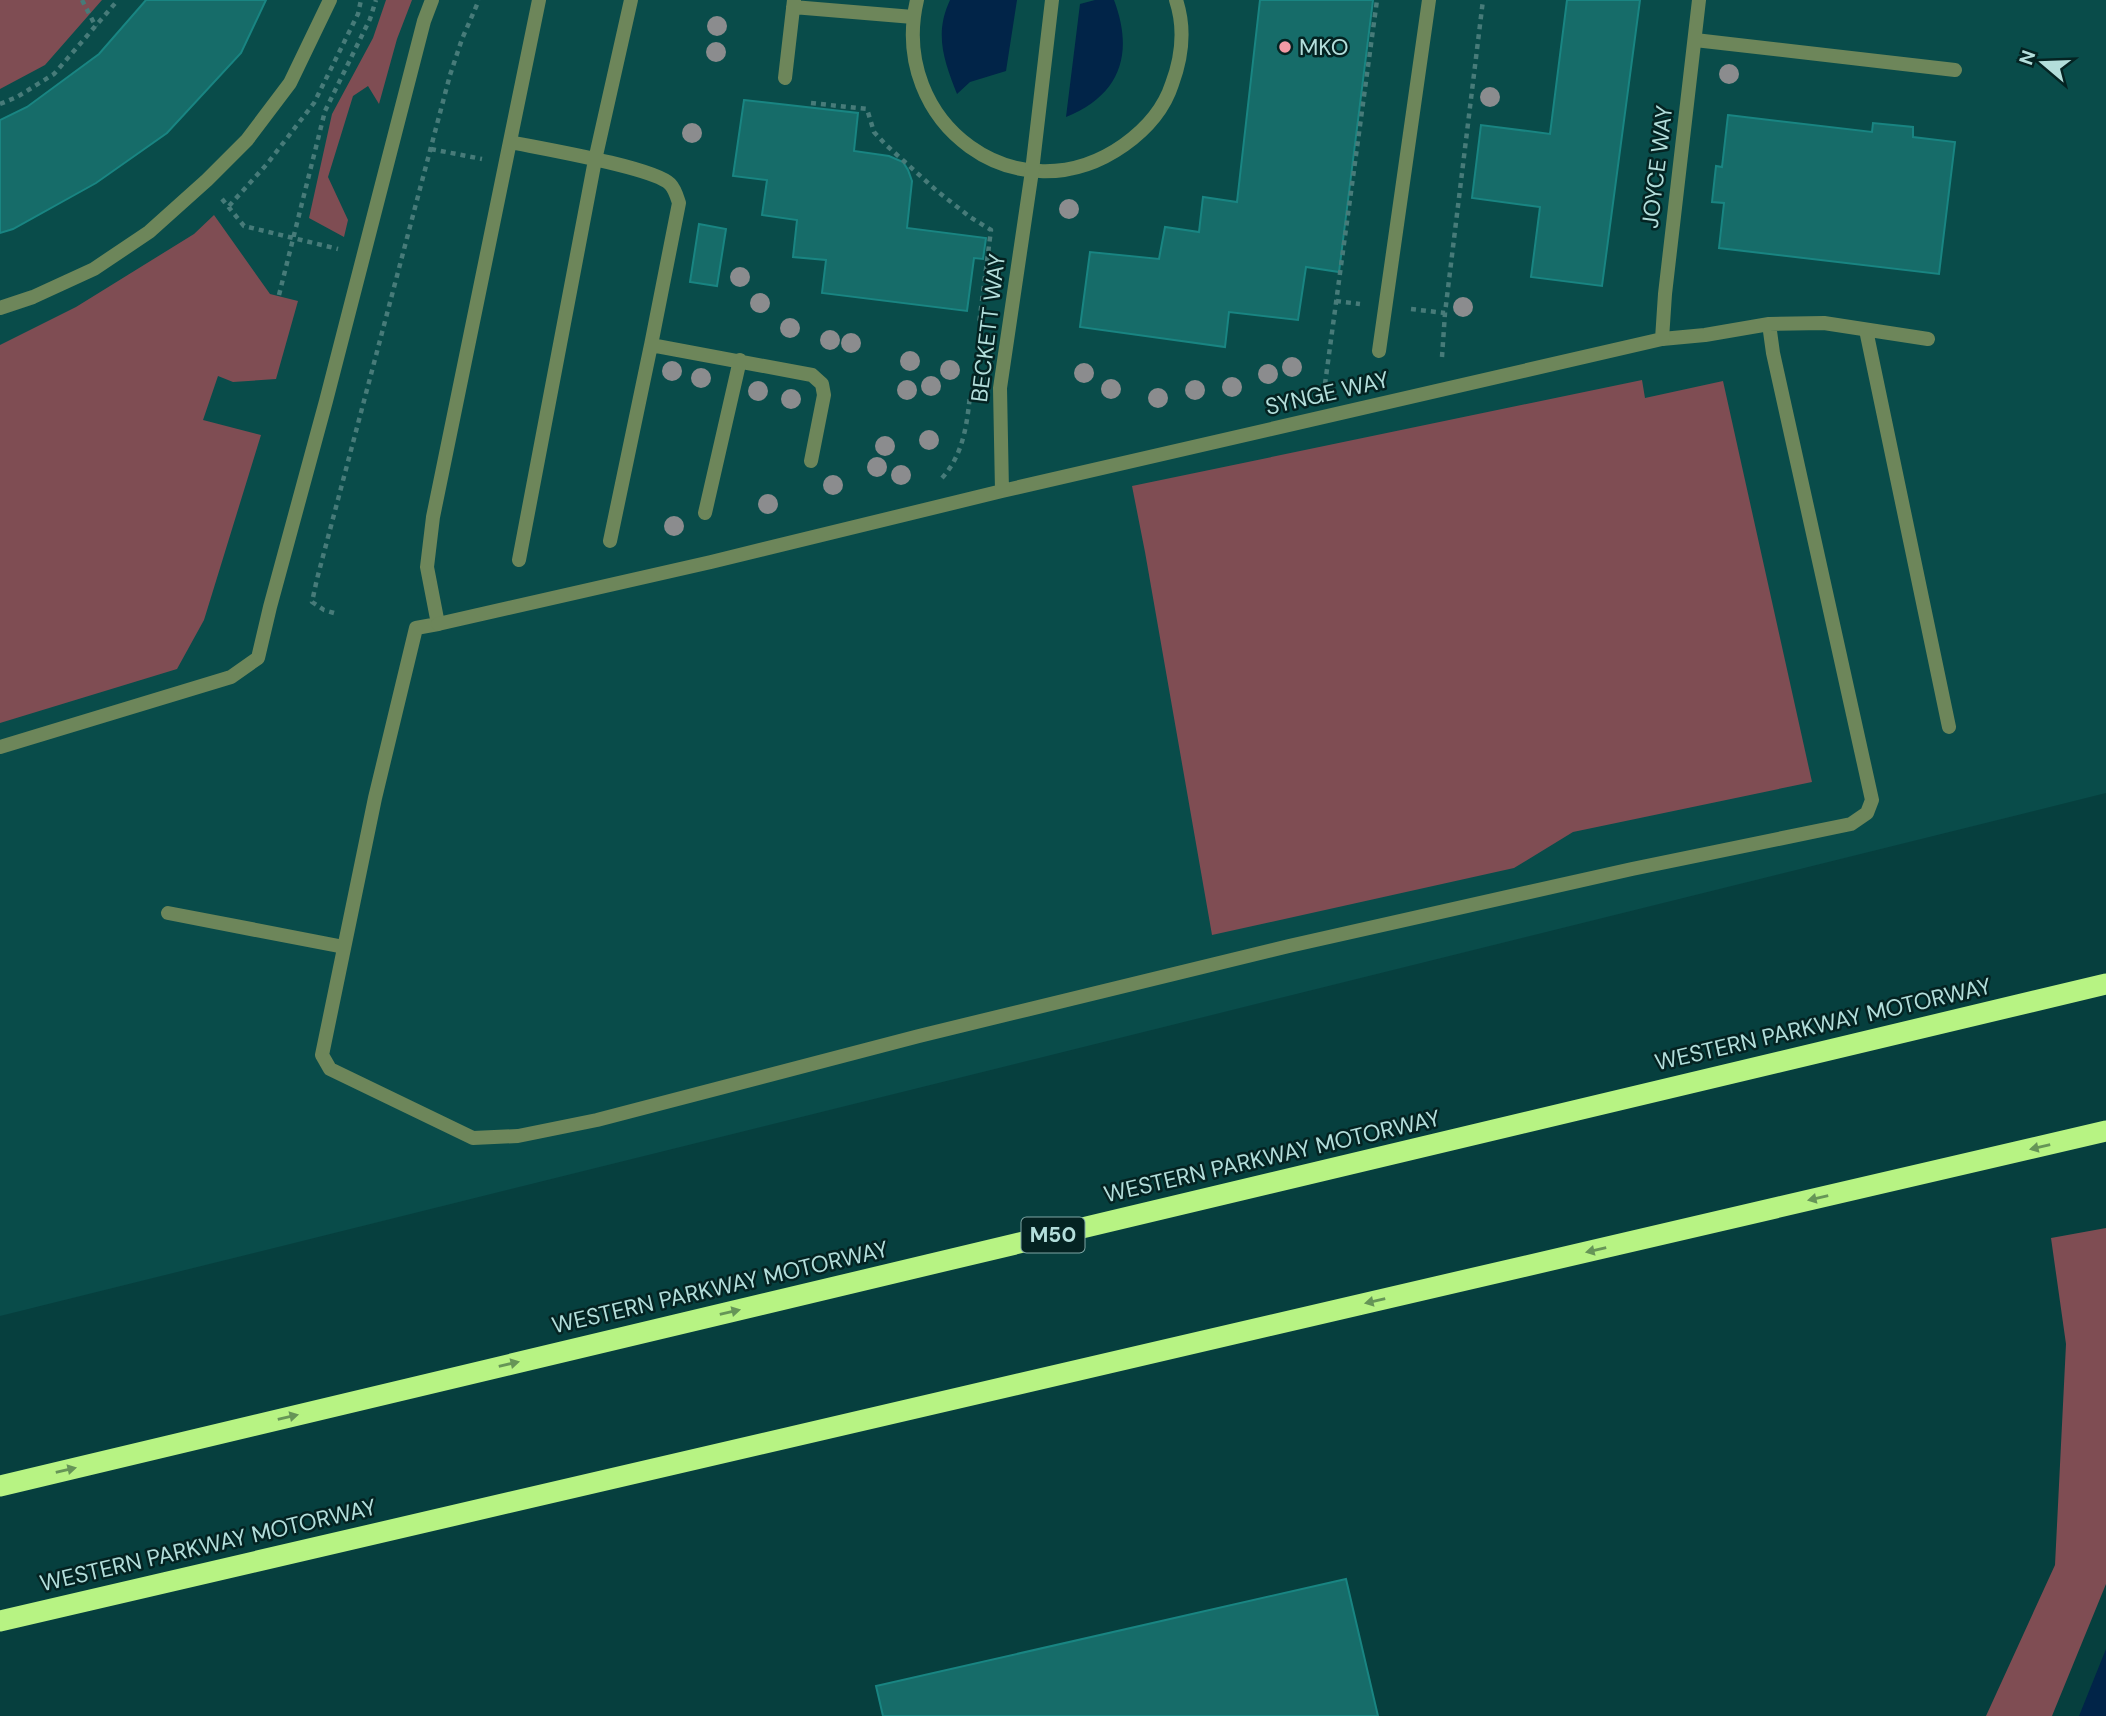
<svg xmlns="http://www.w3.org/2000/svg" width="2106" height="1716" font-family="'DM Sans',sans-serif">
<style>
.built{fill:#094c4a}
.green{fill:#7f4d53}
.water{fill:#012448}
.building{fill:#166c69;stroke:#198582;stroke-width:2}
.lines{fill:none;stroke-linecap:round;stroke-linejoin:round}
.path{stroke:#477b79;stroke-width:4.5;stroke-dasharray:5 5;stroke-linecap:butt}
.lane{stroke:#6d865a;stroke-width:14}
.street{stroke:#6d865a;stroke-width:14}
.highway{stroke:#b7f383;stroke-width:21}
.tree{fill:#8b8c8e}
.oneway{fill:#669557}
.poi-dot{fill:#f49aa5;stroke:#042322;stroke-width:2.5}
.labels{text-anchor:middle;stroke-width:5;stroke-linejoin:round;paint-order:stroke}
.shield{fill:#042322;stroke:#7ea6a4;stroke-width:2}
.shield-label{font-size:21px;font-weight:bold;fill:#b3dedb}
.poi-label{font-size:23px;fill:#b3dedb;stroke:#042322;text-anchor:start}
.street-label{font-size:23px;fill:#b3dedb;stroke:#042322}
</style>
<rect width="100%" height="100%" fill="#063f3e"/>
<path class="built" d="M0,0H2106V793L0,1316Z"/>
<path class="green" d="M0,0H102L45,65L0,89Z
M386,0H412L397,39L379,104L368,86L353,96L328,177L348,220L344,237L309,218L332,114L373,38Z
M214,215L270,294L298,301L276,379L233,382L218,376L203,420L261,435L204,620L177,669L0,723V345L76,307L194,234Z
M1642,380L1645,398L1723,381L1812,782L1573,832L1514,868L1212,935L1145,552L1132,486Z
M2106,1228V1584L2052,1716H1986L2055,1565L2066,1344L2051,1238Z"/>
<path class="water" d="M950,0H1017L1006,71L970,82L957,94C944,61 934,34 950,0Z
M1095,0H1114C1134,53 1121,95 1066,117L1080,4Z
M2106,1649V1716H2079Z"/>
<path class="building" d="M146,0H266L241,53L167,133L96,183L13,229L0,233V120L27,107L99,54Z
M1260,0H1373L1339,272L1306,267L1298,320L1229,312L1225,347L1080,327L1090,252L1159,259L1165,227L1199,232L1203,197L1237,202Z
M1567,0H1640L1602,286L1531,277L1540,207L1472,198L1481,125L1550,134Z
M744,100L858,113L854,151L889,156L903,162L908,170L912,181L907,228L986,238L983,259L974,258L967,311L822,293L826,260L793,257L797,220L762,215L767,180L733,176Z
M1728,115L1872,132L1873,123L1913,127V137L1955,142L1939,274L1719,248L1724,203L1712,202L1716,166L1722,167Z
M699,224L726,229L717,286L690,282Z
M1346,1579L1378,1716H883L876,1686Z"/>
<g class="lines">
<path class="path" d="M82,0L96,27
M811,103L867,109L874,132L885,144L937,191L970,217L991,230L979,324
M0,104L17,97L54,74L118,0
M431,149L482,159
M222,199L244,226L338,249
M229,206L267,164L314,103L358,14L361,0
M279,295L325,111L370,19L376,0
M1336,301L1360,304
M1411,309L1445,313
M1442,357L1445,313L1483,0
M1325,384L1377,0
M942,478C963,455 967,425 970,395
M334,613L324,610L312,602L317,579L450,75L462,39L479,0"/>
<path class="lane" d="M539,0L433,517L427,567L438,624L416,628L375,798L322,1055L330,1069L473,1138L518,1136L597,1120L919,1036L1289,946L1632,869L1851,824L1867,813L1872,800L1773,353L1769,324L1705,335L1662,339
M917,0C888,123 1018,220 1124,145C1145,130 1164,109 1172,84C1182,57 1185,27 1176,0
M793,7L913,17
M1695,40L1955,70
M785,78L794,0
M510,142C539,148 653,167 670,184C675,189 677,197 679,203L651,345L812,375L822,384L824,395L811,461
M0,308L33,297L94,269L149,232L207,180L247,140L290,83L330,0
M1769,324L1824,323L1928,339
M1866,330L1949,727
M1379,351L1429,0
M705,513L740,360
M610,541L651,345
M519,560L595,160L631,0
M168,913L344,947"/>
<path class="street" d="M1002,491L1000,388L1032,171L1052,0
M438,624L711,562L1002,491L1662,339L1665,294L1699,0
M0,747L231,677L258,658L270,607L326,401L424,21L432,0"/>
<path class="highway" d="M0,1486L2106,984
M0,1621L2106,1131"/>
</g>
<g class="tree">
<circle cx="717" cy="26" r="10"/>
<circle cx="716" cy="52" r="10"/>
<circle cx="1729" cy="74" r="10"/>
<circle cx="1490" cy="97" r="10"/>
<circle cx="692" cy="133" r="10"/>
<circle cx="1069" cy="209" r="10"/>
<circle cx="740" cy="277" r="10"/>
<circle cx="760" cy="303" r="10"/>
<circle cx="1463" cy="307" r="10"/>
<circle cx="790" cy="328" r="10"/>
<circle cx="830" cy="340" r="10"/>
<circle cx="851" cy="343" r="10"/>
<circle cx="910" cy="361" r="10"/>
<circle cx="1292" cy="367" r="10"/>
<circle cx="950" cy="370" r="10"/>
<circle cx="672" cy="371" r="10"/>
<circle cx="1084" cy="373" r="10"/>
<circle cx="1268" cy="374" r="10"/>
<circle cx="701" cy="378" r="10"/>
<circle cx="931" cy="386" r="10"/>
<circle cx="1232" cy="387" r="10"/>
<circle cx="1111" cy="389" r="10"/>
<circle cx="907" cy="390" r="10"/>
<circle cx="1195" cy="390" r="10"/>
<circle cx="758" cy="391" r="10"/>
<circle cx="1158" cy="398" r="10"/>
<circle cx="791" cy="399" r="10"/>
<circle cx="929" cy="440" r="10"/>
<circle cx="885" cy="446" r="10"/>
<circle cx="877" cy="467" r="10"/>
<circle cx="901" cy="475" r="10"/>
<circle cx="833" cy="485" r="10"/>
<circle cx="768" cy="504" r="10"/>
<circle cx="674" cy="526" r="10"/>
</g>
<defs><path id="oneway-solid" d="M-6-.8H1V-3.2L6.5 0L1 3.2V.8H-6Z" transform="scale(1.75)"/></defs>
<g class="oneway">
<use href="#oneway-solid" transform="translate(2040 1147) rotate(167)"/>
<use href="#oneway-solid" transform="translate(1818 1198) rotate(167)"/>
<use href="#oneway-solid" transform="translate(1596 1250) rotate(167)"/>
<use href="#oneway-solid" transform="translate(1375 1301) rotate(167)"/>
<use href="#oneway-solid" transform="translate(730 1312) rotate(-13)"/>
<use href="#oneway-solid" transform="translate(509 1364) rotate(-13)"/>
<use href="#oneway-solid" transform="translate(288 1417) rotate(-13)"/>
<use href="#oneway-solid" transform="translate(66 1470) rotate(-13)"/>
</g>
<circle class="poi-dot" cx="1285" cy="47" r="7"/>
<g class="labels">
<rect class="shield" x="1021.5" y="1217.5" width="63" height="35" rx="5"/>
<g class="shield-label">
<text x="1053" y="1242">M50</text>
</g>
<g class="poi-label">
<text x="1299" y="55">MKO</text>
</g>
<g class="street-label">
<text transform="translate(1657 167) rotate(-83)" y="8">JOYCE WAY</text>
<text transform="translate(988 328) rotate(-83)" y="8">BECKETT WAY</text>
<text transform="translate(1327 393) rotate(-13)" y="8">SYNGE WAY</text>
<text transform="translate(1823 1024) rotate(-13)" y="8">WESTERN PARKWAY MOTORWAY</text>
<text transform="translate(1272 1156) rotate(-13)" y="8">WESTERN PARKWAY MOTORWAY</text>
<text transform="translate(720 1287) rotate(-13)" y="8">WESTERN PARKWAY MOTORWAY</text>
<text transform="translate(208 1545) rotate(-13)" y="8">WESTERN PARKWAY MOTORWAY</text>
</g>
</g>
<g transform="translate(2043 63) rotate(289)" stroke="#042322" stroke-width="5" paint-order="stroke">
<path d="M0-5L12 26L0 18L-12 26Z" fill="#b3dedb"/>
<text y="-10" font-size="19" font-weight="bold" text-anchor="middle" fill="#b3dedb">N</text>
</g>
</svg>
